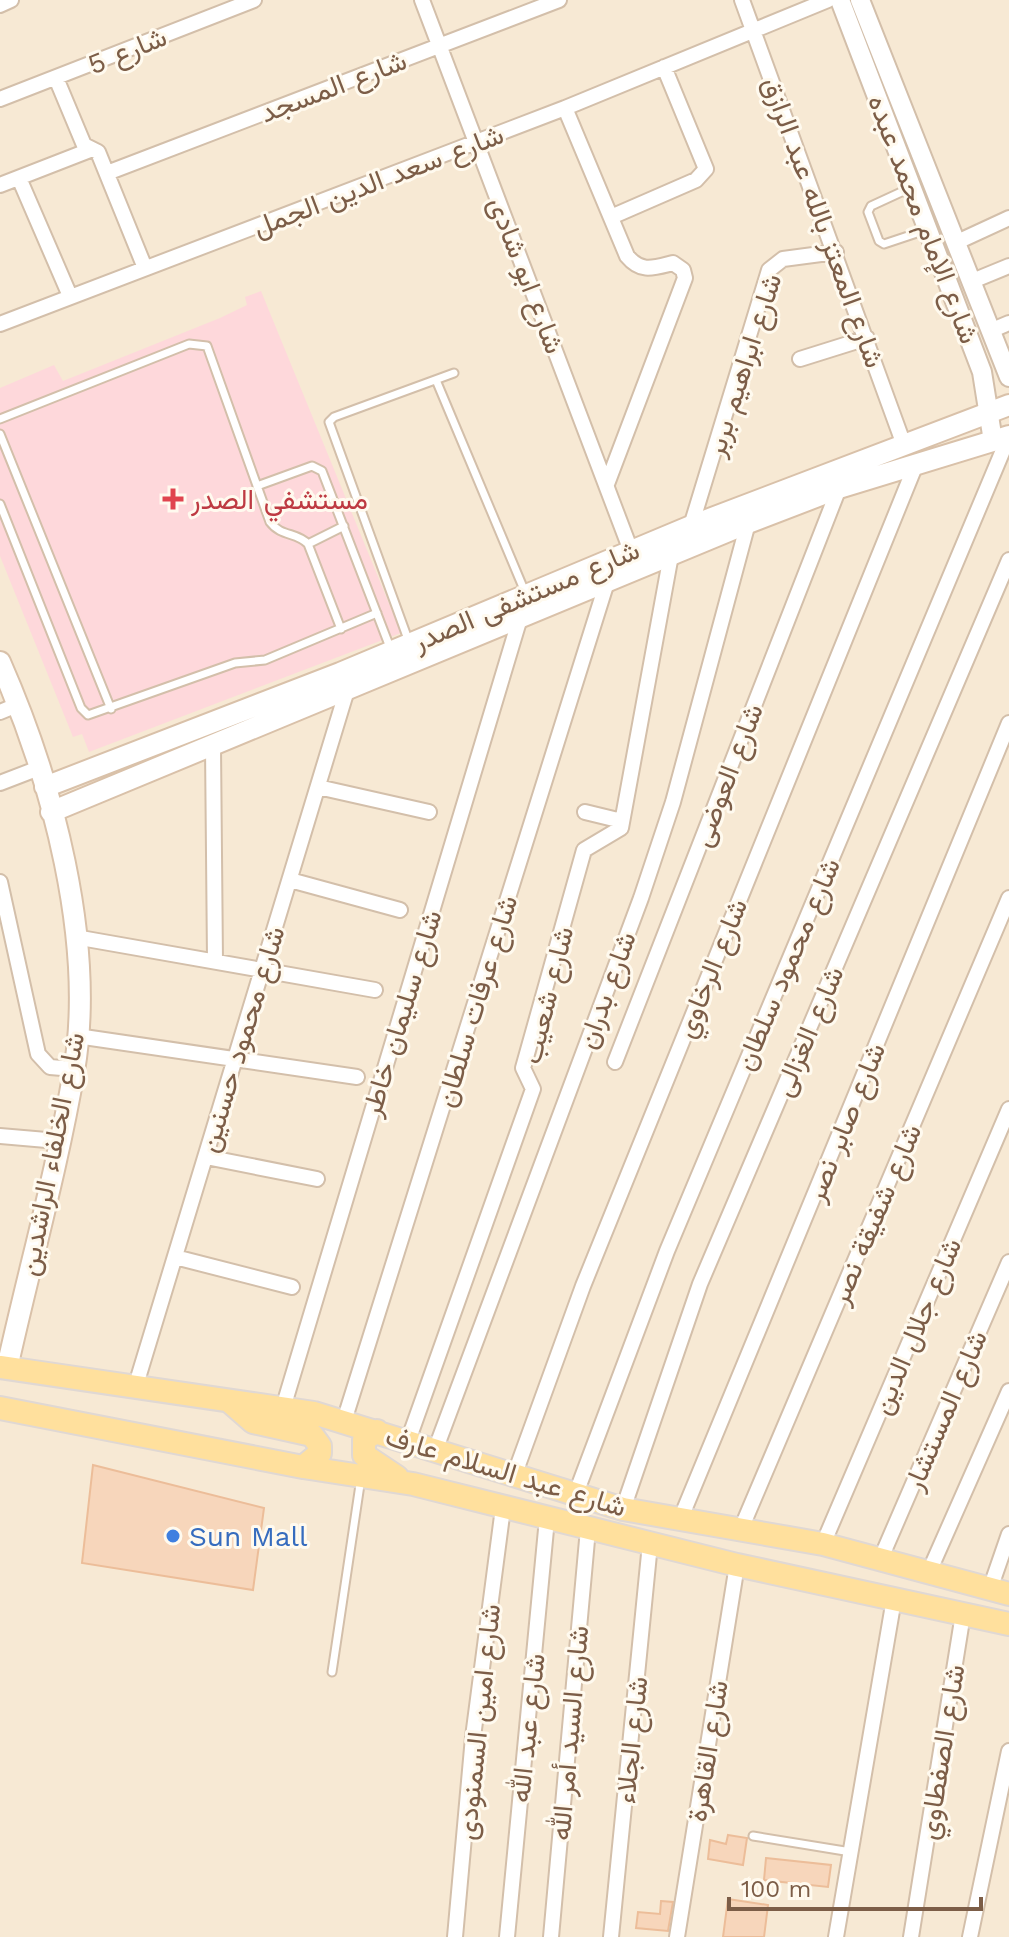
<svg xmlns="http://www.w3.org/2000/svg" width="1009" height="1937" font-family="'Work Sans',Vazirmatn,sans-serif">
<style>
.residential{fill:#f7e9d4}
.medical{fill:#fed8db}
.building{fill:#f7d6bb;stroke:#ecbd99;stroke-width:2}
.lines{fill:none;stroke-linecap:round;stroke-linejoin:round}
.service-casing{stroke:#d3bfaa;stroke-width:11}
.minor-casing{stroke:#d3bfaa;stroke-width:18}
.tertiary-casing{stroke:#d3bfaa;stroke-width:22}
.secondary-casing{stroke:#d9c1a9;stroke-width:24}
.primary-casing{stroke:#e0d8d3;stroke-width:26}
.service{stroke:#fff;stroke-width:7}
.minor{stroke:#fff;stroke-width:14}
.tertiary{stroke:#fff;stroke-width:18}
.secondary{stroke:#fff;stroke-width:20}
.primary{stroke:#ffe09d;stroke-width:22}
.health-dot{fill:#e0444e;stroke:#fffaef;stroke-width:3}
.shop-dot{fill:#3f7fe0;stroke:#fffaef;stroke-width:3}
.labels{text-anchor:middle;stroke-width:6;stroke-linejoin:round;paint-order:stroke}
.street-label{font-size:28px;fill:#7c5d47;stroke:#fffaef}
.health-label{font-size:28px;fill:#be3a42;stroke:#fffaef;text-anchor:start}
.shop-label{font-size:28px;fill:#366cbe;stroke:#fffaef;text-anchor:start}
</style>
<rect width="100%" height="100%" fill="#fff7e6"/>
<path class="residential" d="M0,0H1009V1937H0Z"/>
<path class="medical" d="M261,291L401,633L89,752L82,734L73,737L0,556V388L54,365L63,381L220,318L247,305L245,297Z"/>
<path class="building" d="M93,1465L264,1508L253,1590L82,1563Z
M728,1835L747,1838L743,1865L708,1859L710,1840L726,1844Z
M766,1858L831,1865L828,1887L764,1880Z
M728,1899L768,1905L764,1937H723Z
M661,1901L673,1902L668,1931L636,1928L638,1912L660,1914Z"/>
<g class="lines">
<defs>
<path id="service" d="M910,188L871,206L868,212L879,241L884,244L926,230
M436,380L525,592
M0,419L189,344L207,346L270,522C281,537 297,532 308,544L341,629
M0,434L111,709
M257,486L312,466L322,471L391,650
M0,504L81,708L88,715L235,663L265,660L377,613
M308,544L344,526
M409,642L329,422L334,417L454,373
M332,1672L361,1478
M753,1836L851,1852"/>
<path id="minor" d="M422,0L631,551
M742,0L904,445
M0,5L11,0
M56,78L84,145L98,152L145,268
M0,99L254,0
M565,108L627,256C641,273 653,268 673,263L683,270L685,278L607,484
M107,173L559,0
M19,178L70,296
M0,185L90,150
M611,217L696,180L706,169L664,67
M955,243L1009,218
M970,282L1009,266
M0,324L565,108L828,0
M990,331L1009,323
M800,359L867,338
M691,526L769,270L783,259L836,252
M0,712L17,705
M213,747L215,960
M0,783L39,768
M318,787L429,812
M585,812L622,821
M290,880L400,910
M0,882L38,1054L50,1067L74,1069
M75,937L375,990
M77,1036L357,1077
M615,1062L839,488
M0,1136L58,1141
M206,1157L317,1179
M175,1257L292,1287
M135,1388L347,690
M283,1408L520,618
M344,1421L607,582
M408,1441L533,1089L523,1068L584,850L621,828L671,555
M436,1448L641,898L673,802L748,523
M514,1476L583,1286L916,464
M575,1496L667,1251L1009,436
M623,1509L700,1284L1009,560
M680,1520L1009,723
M741,1529L1009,898
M823,1544L1009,1109
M881,1558L1009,1262
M929,1572L1009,1391
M990,1589L1009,1534
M455,1937L473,1737L503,1508
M507,1937L547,1519
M551,1937L588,1529
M611,1937L650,1544
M677,1937L737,1565
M836,1937L894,1599
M911,1937L963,1614
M970,1937L1009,1751"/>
<path id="tertiary" d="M840,0L982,372L993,441
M860,0L1009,377"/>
<path id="secondary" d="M0,662C52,780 96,942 74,1071C57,1170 29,1269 7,1368
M45,787L340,673L691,526L1009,405
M51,812L748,523L839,488L1009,436"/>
<path id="primary" d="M0,1367L314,1413L623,1509L823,1544L1009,1594
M229,1401L253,1422L312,1435L320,1446V1453L303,1467
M0,1408L303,1467L413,1484L737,1565L1009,1624
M377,1431L364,1440V1455L397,1477"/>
</defs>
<use href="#service" class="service-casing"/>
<use href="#minor" class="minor-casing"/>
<use href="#tertiary" class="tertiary-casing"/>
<use href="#secondary" class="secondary-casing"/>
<use href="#primary" class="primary-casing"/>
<use href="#service" class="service"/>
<use href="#minor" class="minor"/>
<use href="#tertiary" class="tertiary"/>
<use href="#secondary" class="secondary"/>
<use href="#primary" class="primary"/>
</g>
<path class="health-dot" d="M169 487h8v8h8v8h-8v8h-8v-8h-8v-8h8z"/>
<circle class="shop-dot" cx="173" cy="1536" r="8"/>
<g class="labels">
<g class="street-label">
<text transform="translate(127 50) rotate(-22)" y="10">شارع 5</text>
<text transform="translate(333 86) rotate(-21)" y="10">شارع المسجد</text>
<text transform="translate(378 180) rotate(-21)" y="10">شارع سعد الدين الجمل</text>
<text transform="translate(924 219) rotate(69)" y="10">شارع الإمام محمد عبده</text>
<text transform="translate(824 222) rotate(70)" y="10">شارع المعتز بالله عبد الرازق</text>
<text transform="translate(527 275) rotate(69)" y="10">شارع ابو شادى</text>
<text transform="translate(743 365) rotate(-72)" y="10">شارع ابراهيم بربر</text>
<text transform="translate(526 595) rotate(-23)" y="10">شارع مستشفى الصدر</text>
<text transform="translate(727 775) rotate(-69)" y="10">شارع العوضى</text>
<text transform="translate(787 964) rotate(-67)" y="10">شارع محمود سلطان</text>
<text transform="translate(711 968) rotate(-68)" y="10">شارع الرخاوي</text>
<text transform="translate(606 990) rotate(-70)" y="10">شارع بدران</text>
<text transform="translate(547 995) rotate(-76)" y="10">شارع شعيب</text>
<text transform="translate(476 1001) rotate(-73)" y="10">شارع عرفات سلطان</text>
<text transform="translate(401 1013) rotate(-73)" y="10">شارع سليمان خاطر</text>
<text transform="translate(808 1031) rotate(-67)" y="10">شارع الغزالى</text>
<text transform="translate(241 1039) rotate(-73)" y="10">شارع محمود حسنين</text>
<text transform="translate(845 1122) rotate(-68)" y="10">شارع صابر نصر</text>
<text transform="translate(51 1154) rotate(-79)" y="10">شارع الخلفاء الراشدين</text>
<text transform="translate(875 1214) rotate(-67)" y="10">شارع شفيقة نصر</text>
<text transform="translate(916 1326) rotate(-67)" y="10">شارع جلال الدين</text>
<text transform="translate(945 1410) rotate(-67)" y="10">شارع المستشار</text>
<text transform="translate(506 1471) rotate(17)" y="10">شارع عبد السلام عارف</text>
<text transform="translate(478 1722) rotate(-84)" y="10">شارع امين السمنودى</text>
<text transform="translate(527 1728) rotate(-84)" y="10">شارع عبد الله</text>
<text transform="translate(569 1733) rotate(-85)" y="10">شارع السيد أمر الله</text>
<text transform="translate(631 1740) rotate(-84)" y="10">شارع الجلاء</text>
<text transform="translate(707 1751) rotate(-81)" y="10">شارع القاهرة</text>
<text transform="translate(941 1752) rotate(-81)" y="10">شارع الصفطاوي</text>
</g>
<g class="health-label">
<text x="191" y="509">مستشفي الصدر</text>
</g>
<g class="shop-label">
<text x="189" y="1546">Sun Mall</text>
</g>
</g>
<path d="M729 1897v12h252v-12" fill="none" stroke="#7c5d47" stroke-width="4"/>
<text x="741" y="1897" font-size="24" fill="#7c5d47" stroke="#fffaef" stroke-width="6" paint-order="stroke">100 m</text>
</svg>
